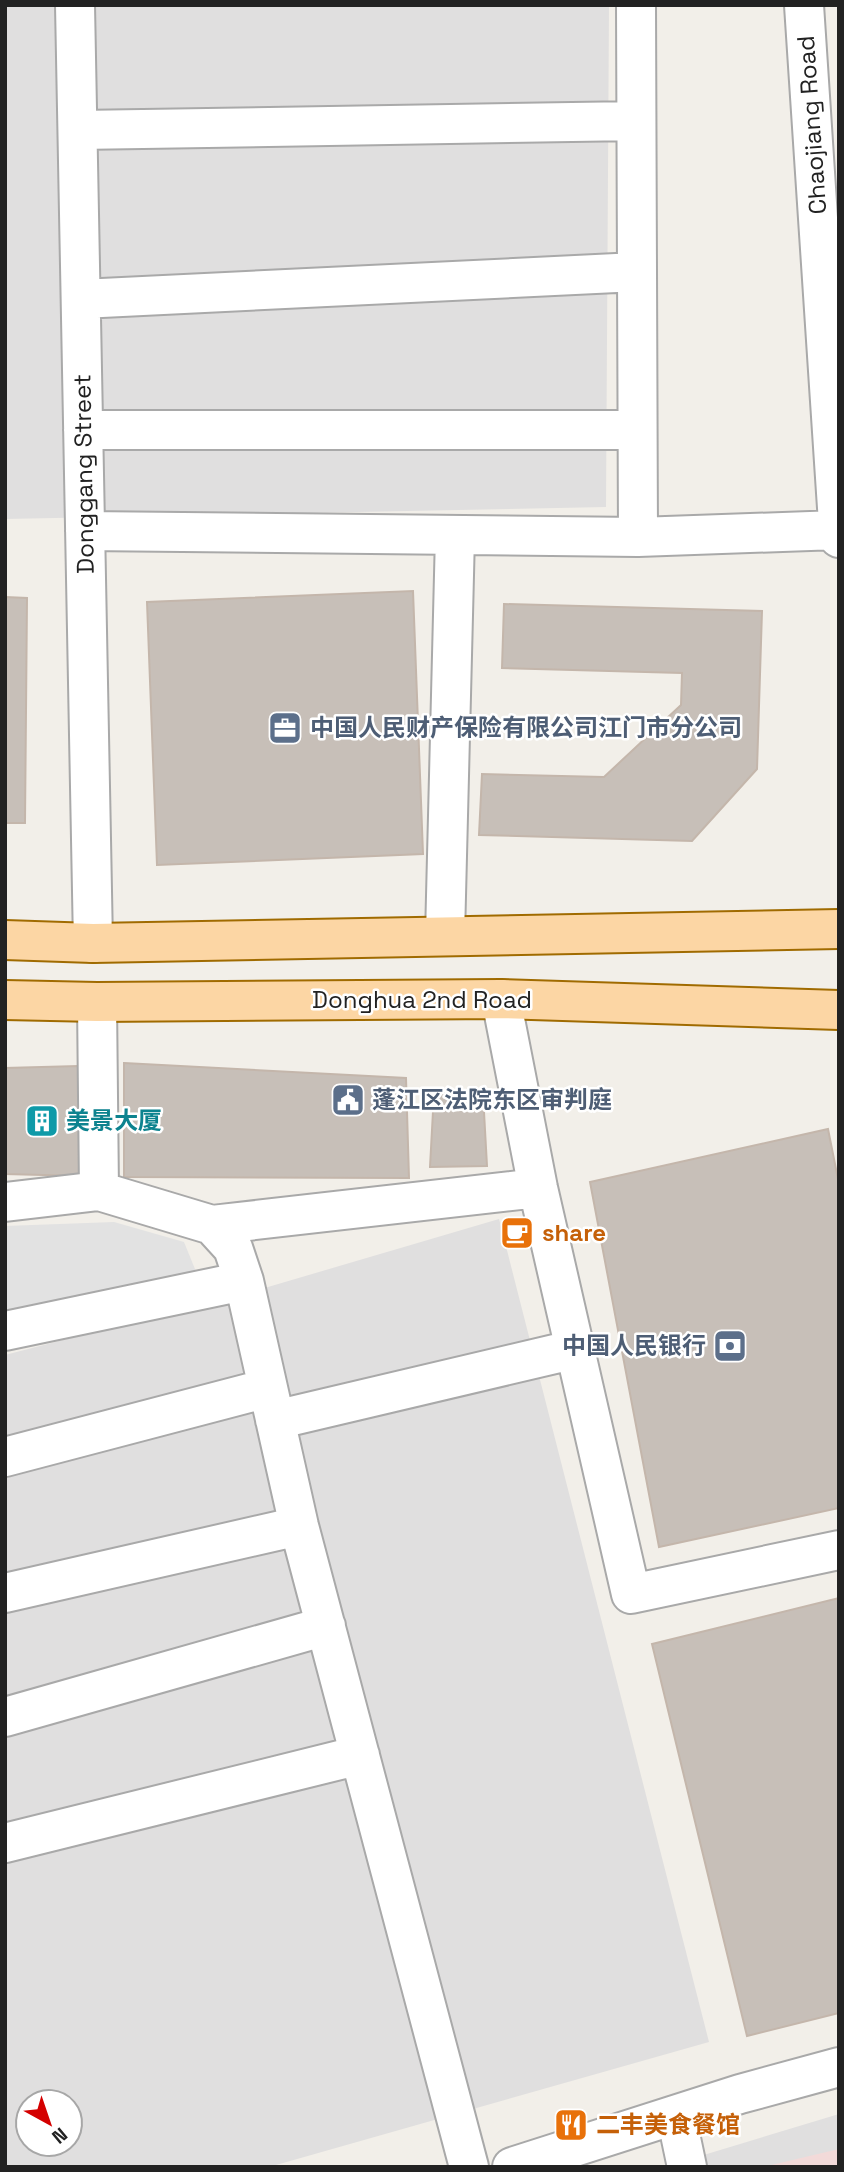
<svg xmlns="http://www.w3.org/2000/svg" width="844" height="2172" font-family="'Space Grotesk','Noto Sans SC',sans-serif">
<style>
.residential{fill:#e0dfdf;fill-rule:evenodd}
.commercial{fill:#f2dad9}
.parking{fill:#e2e2e2}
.building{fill:#c7bfb8;stroke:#c4b6ab;stroke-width:2}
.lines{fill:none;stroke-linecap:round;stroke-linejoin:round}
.minor-casing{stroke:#a9a9a9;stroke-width:42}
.major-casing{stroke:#a06b00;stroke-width:42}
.minor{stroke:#fff;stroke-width:38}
.major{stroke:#fcd6a4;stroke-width:38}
.labels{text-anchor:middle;stroke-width:5;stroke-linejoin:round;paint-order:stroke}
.street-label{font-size:24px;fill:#222;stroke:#fff}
.service-label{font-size:24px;font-weight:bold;fill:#4e5e75;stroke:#fff;text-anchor:start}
.culture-label{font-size:24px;font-weight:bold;fill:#0d838f;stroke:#fff;text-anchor:start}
.food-label{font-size:24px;font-weight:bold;fill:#c56008;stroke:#fff;text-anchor:start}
</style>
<rect width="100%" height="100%" fill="#f2efe9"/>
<path class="residential" d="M5,5H609L606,507L5,519Z
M499,1219L709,2042L269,2167H5V1355L268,1287ZM28,2102H70V2144H28Z
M839,2114V2167H664Z"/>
<path class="commercial" d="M839,2149V2167H763Z"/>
<path class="parking" d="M114,1222L184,1242L199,1279L5,1312V1226Z"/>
<path class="building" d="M413,591L423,854L157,865L147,602Z
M5,597L27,598L25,823H5Z
M504,604L762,611L757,769L692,841L479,835L482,774L604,777L681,705L682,673L502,668Z
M124,1063L406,1078L409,1178L124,1177Z
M78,1066L81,1176L5,1174V1068Z
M434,1093L483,1094L487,1166L430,1167Z
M828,1129L839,1184V1508L659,1547L590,1182Z
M839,1598V2013L747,2036L652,1644Z"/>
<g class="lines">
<defs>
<path id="minor" d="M75,5L93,943
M804,5L839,538
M78,130L636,121
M81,299L637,272
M83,430H637
M85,531L638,537L636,5
M638,537L838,530
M445,936L455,535
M501,999L538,1188L631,1594L839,1550
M97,1002L99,1191
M5,1202L99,1191L212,1225L233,1248L244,1281L299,1526L469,2167
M212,1225L538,1188
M5,1331L244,1281
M275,1420L576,1349
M5,1457L268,1388
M5,1593L299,1526
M5,1717L326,1626
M5,1843L360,1755
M676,2115L687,2167
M512,2167L740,2094L839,2067"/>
<path id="major" d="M5,940L93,943L839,929
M5,1000L97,1002L501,999L839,1010"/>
</defs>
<use href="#minor" class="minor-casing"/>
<use href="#major" class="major-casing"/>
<use href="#minor" class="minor"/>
<use href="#major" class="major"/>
</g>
<defs>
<symbol id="office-square" viewBox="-11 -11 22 22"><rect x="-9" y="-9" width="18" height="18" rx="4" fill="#5c6f8a" stroke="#fff"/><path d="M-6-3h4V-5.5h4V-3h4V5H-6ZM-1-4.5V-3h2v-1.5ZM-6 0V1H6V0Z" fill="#fff"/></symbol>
<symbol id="civic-square" viewBox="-11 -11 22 22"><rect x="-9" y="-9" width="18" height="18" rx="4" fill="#5c6f8a" stroke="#fff"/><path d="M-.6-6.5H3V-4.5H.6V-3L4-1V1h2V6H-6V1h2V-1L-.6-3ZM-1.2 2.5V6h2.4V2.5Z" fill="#fff"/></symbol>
<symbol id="building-square" viewBox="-11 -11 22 22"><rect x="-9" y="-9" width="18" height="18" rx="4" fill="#0f9aa8" stroke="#fff"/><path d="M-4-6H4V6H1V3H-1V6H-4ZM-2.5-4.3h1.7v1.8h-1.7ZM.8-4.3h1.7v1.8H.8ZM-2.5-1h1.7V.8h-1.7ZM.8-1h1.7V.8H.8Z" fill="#fff"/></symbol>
<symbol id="cafe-square" viewBox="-11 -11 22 22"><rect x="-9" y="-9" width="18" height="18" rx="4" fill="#e8710a" stroke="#fff"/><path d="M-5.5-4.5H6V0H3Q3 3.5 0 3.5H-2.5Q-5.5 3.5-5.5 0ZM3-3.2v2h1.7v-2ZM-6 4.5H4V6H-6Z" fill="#fff"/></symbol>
<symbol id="bank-square" viewBox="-11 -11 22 22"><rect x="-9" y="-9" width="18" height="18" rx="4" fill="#5c6f8a" stroke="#fff"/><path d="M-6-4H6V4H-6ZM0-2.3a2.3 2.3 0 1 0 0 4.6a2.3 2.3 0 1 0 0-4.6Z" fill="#fff"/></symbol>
<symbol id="restaurant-square" viewBox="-11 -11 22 22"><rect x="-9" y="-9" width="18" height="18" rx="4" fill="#e8710a" stroke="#fff"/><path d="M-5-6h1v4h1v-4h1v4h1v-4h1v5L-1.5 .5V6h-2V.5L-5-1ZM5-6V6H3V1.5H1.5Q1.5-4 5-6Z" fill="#fff"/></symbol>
</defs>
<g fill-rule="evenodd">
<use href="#office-square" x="266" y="709" width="38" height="38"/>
<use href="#civic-square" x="329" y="1081" width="38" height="38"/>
<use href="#building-square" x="23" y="1102" width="38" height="38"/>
<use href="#cafe-square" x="498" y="1214" width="38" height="38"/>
<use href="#bank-square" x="711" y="1327" width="38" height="38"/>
<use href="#restaurant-square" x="552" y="2106" width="38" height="38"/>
</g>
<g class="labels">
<g class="street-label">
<text transform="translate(812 125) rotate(-94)" y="8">Chaojiang Road</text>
<text transform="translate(84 474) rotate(-91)" y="8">Donggang Street</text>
<text x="422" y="1008">Donghua 2nd Road</text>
</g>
<g class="service-label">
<text x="310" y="736">中国人民财产保险有限公司江门市分公司</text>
<text x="372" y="1108">蓬江区法院东区审判庭</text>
<text x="706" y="1354" text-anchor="end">中国人民银行</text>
</g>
<g class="culture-label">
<text x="66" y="1129">美景大厦</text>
</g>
<g class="food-label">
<text x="542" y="1241">share</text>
<text x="596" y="2133">二丰美食餐馆</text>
</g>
</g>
<rect width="844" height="2172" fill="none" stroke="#222222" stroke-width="14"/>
<g transform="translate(49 2123) rotate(140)"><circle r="33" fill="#ffffff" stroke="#a7a7a7" stroke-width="2"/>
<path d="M0-5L12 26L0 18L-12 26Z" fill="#d40000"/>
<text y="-10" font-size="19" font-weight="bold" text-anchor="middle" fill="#222222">N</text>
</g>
</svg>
